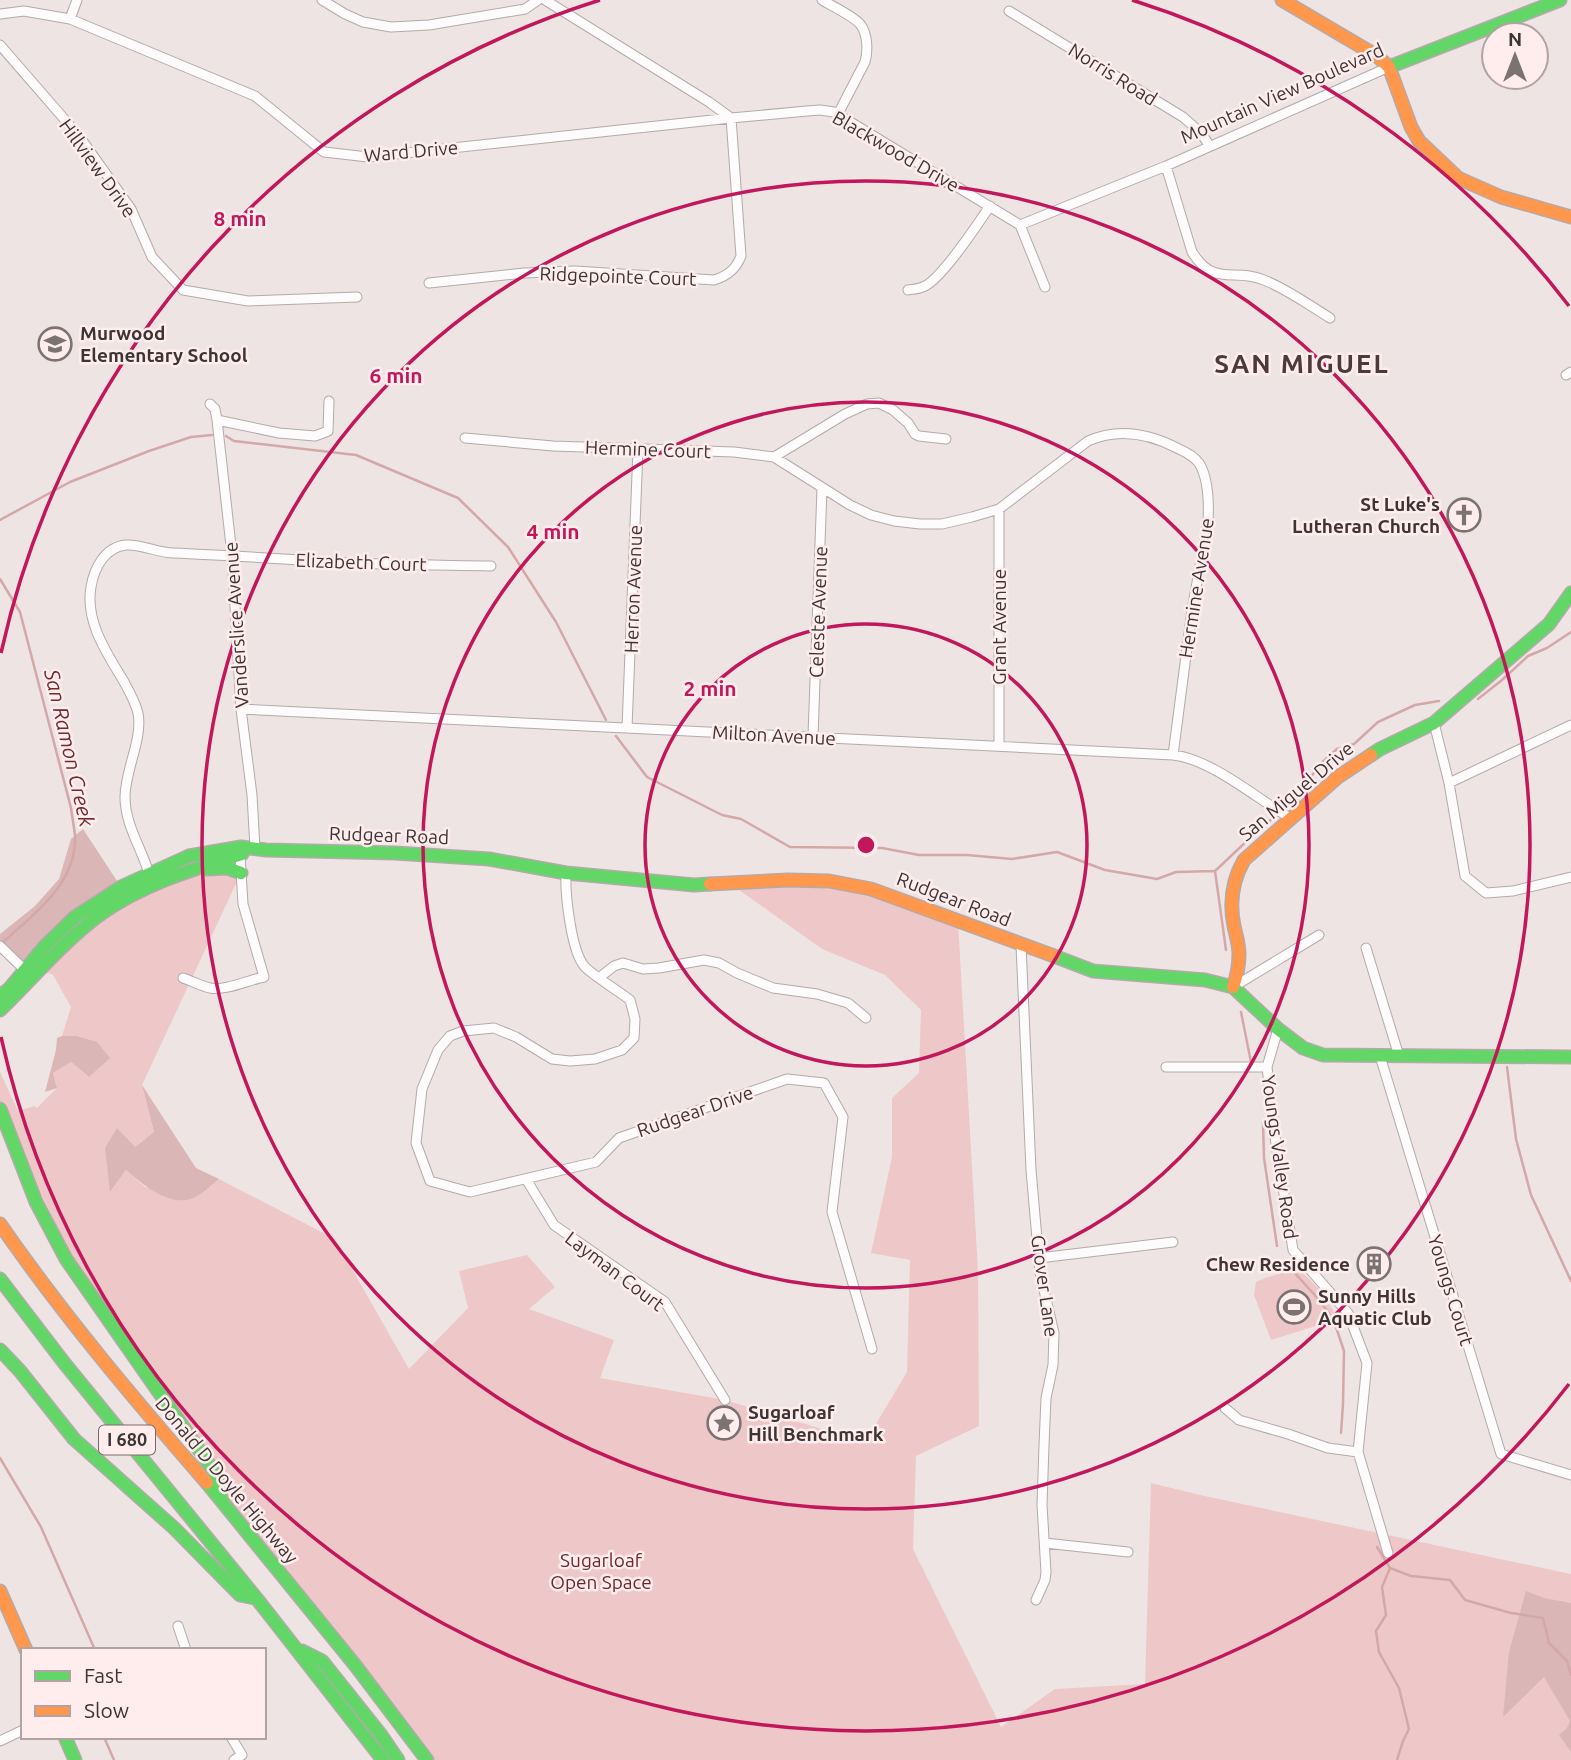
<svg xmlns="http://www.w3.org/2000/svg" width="1571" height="1760" font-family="Ubuntu,sans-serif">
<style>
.green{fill:#eec8c8}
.forest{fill:#dbb6b6}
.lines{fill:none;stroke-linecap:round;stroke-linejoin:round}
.stream{stroke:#d4a8a8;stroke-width:2.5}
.street-casing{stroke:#b3aaaa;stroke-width:11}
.fast-casing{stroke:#b3aaaa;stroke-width:15}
.slow-casing{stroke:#b3aaaa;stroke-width:15}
.street{stroke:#fdfbfb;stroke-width:9}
.fast{stroke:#63d668;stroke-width:12}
.slow{stroke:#ff974d;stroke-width:12}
.ring{fill:none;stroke:#c2185b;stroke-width:3.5}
.labels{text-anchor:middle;stroke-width:5;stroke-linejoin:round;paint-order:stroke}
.shield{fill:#ffeded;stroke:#776c6c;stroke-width:2}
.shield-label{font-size:18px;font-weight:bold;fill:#3d3535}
.street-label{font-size:19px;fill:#3d3535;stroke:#ffeded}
.poi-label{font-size:19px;font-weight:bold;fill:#3d3535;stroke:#ffeded;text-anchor:start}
.park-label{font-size:19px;fill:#6e262b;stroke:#ffeded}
.water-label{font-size:21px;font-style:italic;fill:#71292e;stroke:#ffeded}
.district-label{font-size:26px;font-weight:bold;letter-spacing:2px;fill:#4b3a3a;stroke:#ffeded}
.centre{fill:#c2185b;stroke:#ffeded;stroke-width:3.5}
.ring-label{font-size:21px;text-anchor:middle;font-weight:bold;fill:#c2185b;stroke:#ffeded;stroke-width:5;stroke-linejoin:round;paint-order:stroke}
</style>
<rect width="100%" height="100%" fill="#efe4e4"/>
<path class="green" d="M197,869L241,873L142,1085L154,1132L135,1147L111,1191L126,1170L145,1187L191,1199L219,1179L335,1239L409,1369L468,1308L459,1271L527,1255L555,1287L529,1309L614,1340L600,1378L725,1400L865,1442L907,1372L910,1260L871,1253L892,1157V1098L919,1073L921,1010L885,975L822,949L732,885L829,881L958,921L978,1271L979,1426L916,1456L913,1549L1001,1727L1055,1689L1145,1684L1151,1483L1200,1495L1571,1574V1760H427L221,1500L219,1482L91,1297L0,1109V1072L18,1111L35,1106L37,1108L57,1088L53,1073L71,1062L89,1077L76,1036H62L71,1007L53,975L41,970L99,915Z
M1298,1268L1322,1292L1338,1319L1271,1340L1254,1295L1256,1282L1265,1278Z"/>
<path class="forest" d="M83,829L121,887L109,894L24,969L0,946V934L35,906L59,879L71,839Z
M62,1036H76L97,1042L110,1058L89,1077L71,1062L53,1073L57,1088L45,1092L56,1050L57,1038Z
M142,1085L196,1168L219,1179C211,1185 200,1196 191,1199C168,1206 142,1184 126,1170L110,1192L105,1148L117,1128L135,1147L154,1132Z
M1526,1591L1544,1598L1571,1603V1752L1559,1735L1567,1728L1570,1721L1544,1677L1503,1717L1509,1652Z"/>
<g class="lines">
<path class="stream" d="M226,436L234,441L356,455L458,498L508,547L556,622L606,720
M0,520L70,482L149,451L191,437L212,435
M0,579L20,612L71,808C72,817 74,826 75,835C77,884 35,913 2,943
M1478,699L1502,680L1528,656L1547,648L1571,632
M616,736L647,777L722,815L741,819L790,847L882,848L919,855H967L1012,859L1057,852L1105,870L1157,879L1176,872L1215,871L1265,824L1275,817
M1285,805L1311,777L1319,765L1337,749L1354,744L1378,722L1415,705L1439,701
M1215,871L1226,950
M1241,1012L1251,1062
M1507,1067L1516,1139L1531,1195L1571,1281
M1263,1123L1264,1158L1277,1246
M1284,1261L1321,1302L1334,1321L1344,1351L1343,1404L1341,1433
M0,1458L41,1527L95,1650
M1377,1547L1390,1568L1382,1587L1386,1615L1376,1631L1379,1652L1399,1688L1409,1729L1403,1741L1397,1760
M1390,1568L1411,1576L1450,1580L1465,1600L1511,1613L1543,1618L1549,1643L1567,1661L1571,1675
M104,1737L114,1760"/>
<defs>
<path id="street" d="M322,0L345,14L363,22L391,27L429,25L525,9L538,0
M545,0L709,102L731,118L807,111L820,110L834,112L1020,225
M822,0C832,6 853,16 860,24C868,34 868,51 865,62L838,114
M1009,11L1183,117L1200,132L1210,146
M0,14L24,11L70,19L255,96L324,152L368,157L731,118L741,256C736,269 728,276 714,280L575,271L524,273L429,283
M70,19L77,0
M0,45L79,136L131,209L152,257L183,290L248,301L357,297
M1166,166L1192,252C1215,288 1233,267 1264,280C1287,289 1309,305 1330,318
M1020,225L1166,166L1389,67
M1020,225L1045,287
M908,290C914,289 920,289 925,286C943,277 977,225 990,206
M1566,375L1571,372
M210,404L215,409L217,420L232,555L241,709L252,795L255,848
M217,420L279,433L315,436L328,431L329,401
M465,438L553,446L734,452L774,457L850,505L871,515L894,521L920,524H942L972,517L999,509L1088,441C1117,428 1148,433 1177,448C1185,452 1193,455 1199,463C1209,479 1209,503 1208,522L1192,610L1173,755
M774,457L845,414L867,404L879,403L893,410L908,423L915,434L919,436L946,439
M999,509V746
M241,709L1173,755C1211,759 1256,798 1290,818
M1434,723L1449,783L1465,876L1486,893L1513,891L1571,877
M627,728L638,449
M813,736L822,488
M1449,783L1571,725
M566,873C565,893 571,954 586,968C597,978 617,990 630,1000L635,1019L634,1038L622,1050L595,1059L570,1061L552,1059L516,1037L494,1028L463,1031L450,1036L438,1050L422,1089L416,1143L430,1181L470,1192L596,1162L619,1138L787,1079L824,1083L843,1117L832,1212L872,1349
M150,877C143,850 125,826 125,797C125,770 143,739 138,713C135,701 129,691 123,680C106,652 85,621 91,587C94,568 105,547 126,545C142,544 158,553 173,553C226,555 279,559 332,562C385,565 438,565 491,566
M1021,945L1031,1170L1040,1273L1054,1333L1053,1365L1046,1398L1044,1445L1042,1505L1046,1572L1045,1580L1036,1600
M0,946L29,974
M1366,948L1399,1056
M600,977L614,966L623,963L643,969L659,968L704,960L719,963L737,973L773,988L817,994L848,1003L866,1018
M183,978C192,981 201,986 210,988C226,991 248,980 264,977L243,904L240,855
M1233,987L1319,935
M1278,1029L1267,1067L1276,1144L1293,1250L1348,1313L1367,1363L1358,1452L1388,1553
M1380,1056L1501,1454L1571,1475
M1166,1067H1267
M526,1179L554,1225L665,1302L725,1400
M1039,1258L1173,1242
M1225,1408L1239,1420L1288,1434L1328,1448L1358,1452
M1045,1543L1128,1552
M178,1626L186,1650
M231,1737L242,1755L234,1760
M0,1741L23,1730"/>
<path id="fast" d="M1389,67L1560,0
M1371,755L1380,749L1434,723L1549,624L1571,593
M207,869L227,868L241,873
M1054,956L1093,971L1205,980L1233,987L1278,1029L1303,1048L1323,1055L1571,1057
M0,996L9,989L44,947L75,917L121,887L189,856L241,847L266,850L395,853L489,859L566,873L694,885L710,884
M0,1010C32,979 62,943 98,916C140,885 193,869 242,854
M0,1109L36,1202L66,1259L211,1467L219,1482L221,1497
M0,1279L65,1364L257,1599L383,1760
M0,1350L20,1371L74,1439L174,1528L240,1595L255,1598
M207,1483L355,1665L427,1760
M302,1651L322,1661L381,1735L398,1760
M65,1737L75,1760"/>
<path id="slow" d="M1282,0L1377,56L1389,67L1411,127L1419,141L1458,178L1501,197L1571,217
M710,884L788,880L829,881L871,889L1054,956
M1233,987C1237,976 1239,965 1239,954C1239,944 1236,935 1234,926C1229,902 1232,881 1244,860L1338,777L1371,755
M0,1224C63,1315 134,1399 207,1483
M0,1591L26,1650"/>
</defs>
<use href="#street" class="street-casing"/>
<use href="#fast" class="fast-casing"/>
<use href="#slow" class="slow-casing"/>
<use href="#street" class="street"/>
<use href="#fast" class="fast"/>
<use href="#slow" class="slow"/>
</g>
<g class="ring">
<circle cx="866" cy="845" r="221"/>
<circle cx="866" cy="845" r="443"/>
<circle cx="866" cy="845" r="664"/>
<path d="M1569 1384A886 886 0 0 1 1 1037M1 653A886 886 0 0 1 600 0M1132 0A886 886 0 0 1 1569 306"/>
</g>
<defs>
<symbol id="school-ring" viewBox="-11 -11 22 22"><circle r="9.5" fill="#ffeded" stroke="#7b7272" stroke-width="1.5"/><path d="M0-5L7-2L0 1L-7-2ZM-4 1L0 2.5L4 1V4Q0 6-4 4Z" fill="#7b7272"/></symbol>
<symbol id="church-ring" viewBox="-11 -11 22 22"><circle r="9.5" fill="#ffeded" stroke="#7b7272" stroke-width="1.5"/><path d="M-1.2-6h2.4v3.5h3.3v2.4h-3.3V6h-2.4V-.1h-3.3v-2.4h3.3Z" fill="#7b7272"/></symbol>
<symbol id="building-ring" viewBox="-11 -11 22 22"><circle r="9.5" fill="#ffeded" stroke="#7b7272" stroke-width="1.5"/><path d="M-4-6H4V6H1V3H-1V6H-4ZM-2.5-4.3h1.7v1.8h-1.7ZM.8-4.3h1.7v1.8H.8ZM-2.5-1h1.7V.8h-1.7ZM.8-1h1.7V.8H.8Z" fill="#7b7272"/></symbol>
<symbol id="stadium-ring" viewBox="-11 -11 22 22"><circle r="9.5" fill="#ffeded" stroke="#7b7272" stroke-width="1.5"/><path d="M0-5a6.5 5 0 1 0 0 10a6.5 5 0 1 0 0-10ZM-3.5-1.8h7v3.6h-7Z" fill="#7b7272"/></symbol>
<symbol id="sight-ring" viewBox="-11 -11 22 22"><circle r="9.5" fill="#ffeded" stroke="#7b7272" stroke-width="1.5"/><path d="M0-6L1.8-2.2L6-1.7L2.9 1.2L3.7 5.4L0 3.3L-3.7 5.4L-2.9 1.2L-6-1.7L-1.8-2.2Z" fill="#7b7272"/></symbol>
</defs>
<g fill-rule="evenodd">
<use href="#school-ring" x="36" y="325" width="38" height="38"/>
<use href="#church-ring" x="1445" y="496" width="38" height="38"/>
<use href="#building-ring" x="1355" y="1245" width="38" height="38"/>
<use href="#stadium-ring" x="1275" y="1288" width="38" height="38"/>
<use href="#sight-ring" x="705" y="1404" width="38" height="38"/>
</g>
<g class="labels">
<rect class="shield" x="99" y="1425.5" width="56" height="29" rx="5"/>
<g class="shield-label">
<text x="127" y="1446">I 680</text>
</g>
<g class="street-label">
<text transform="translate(1113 74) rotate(32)" y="7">Norris Road</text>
<text transform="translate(1282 93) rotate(-24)" y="7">Mountain View Boulevard</text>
<text transform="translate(411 151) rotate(-5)" y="7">Ward Drive</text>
<text transform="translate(896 151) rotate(30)" y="7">Blackwood Drive</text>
<text transform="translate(98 168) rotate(54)" y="7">Hillview Drive</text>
<text transform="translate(618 276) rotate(2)" y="7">Ridgepointe Court</text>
<text transform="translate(648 449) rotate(2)" y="7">Hermine Court</text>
<text transform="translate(361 562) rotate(2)" y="7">Elizabeth Court</text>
<text transform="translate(1196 588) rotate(-81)" y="7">Hermine Avenue</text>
<text transform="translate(633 589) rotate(-88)" y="7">Herron Avenue</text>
<text transform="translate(818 612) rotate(-88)" y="7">Celeste Avenue</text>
<text transform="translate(236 625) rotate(-94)" y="7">Vanderslice Avenue</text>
<text transform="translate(999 627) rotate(-90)" y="7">Grant Avenue</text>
<text transform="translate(774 735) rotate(3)" y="7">Milton Avenue</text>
<text transform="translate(1296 791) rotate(-40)" y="7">San Miguel Drive</text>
<text transform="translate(389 835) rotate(2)" y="7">Rudgear Road</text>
<text transform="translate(954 899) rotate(21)" y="7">Rudgear Road</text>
<text transform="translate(695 1111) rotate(-19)" y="7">Rudgear Drive</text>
<text transform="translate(1280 1157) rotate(82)" y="7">Youngs Valley Road</text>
<text transform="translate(615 1271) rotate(37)" y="7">Layman Court</text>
<text transform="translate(1045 1286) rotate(82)" y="7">Grover Lane</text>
<text transform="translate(1451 1290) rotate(73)" y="7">Youngs Court</text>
<text transform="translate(227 1480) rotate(50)" y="7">Donald D Doyle Highway</text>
</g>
<g class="poi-label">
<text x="80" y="340">Murwood<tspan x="80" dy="22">Elementary School</tspan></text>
<text x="1440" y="511" text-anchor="end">St Luke's<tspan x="1440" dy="22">Lutheran Church</tspan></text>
<text x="1350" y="1271" text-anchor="end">Chew Residence</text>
<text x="1318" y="1303">Sunny Hills<tspan x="1318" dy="22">Aquatic Club</tspan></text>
<text x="748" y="1419">Sugarloaf<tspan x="748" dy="22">Hill Benchmark</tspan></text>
</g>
<g class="park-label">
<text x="601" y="1567">Sugarloaf<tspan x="601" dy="22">Open Space</tspan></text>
</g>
<g class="water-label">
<text transform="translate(69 748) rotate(77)" y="7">San Ramon Creek</text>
</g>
<g class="district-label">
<text x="1302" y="373">SAN MIGUEL</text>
</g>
</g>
<circle cx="866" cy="845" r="10" class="centre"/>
<g class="ring-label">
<text x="240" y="226">8 min</text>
<text x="396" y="383">6 min</text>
<text x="553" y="539">4 min</text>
<text x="710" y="696">2 min</text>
</g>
<rect x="21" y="1648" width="245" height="91" fill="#ffeded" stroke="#b1a3a3" stroke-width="2"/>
<rect x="35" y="1671" width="35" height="10" fill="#63d668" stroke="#b1a3a3" stroke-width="2"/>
<text x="84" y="1683" font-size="21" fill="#3d3535">Fast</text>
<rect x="35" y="1706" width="35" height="10" fill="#ff974d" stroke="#b1a3a3" stroke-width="2"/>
<text x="84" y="1718" font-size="21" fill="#3d3535">Slow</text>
<g transform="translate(1515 56)"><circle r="33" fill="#ffeded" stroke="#b1a3a3" stroke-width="2"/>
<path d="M0-5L12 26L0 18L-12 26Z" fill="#7b7272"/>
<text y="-10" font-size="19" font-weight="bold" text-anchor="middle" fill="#3d3535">N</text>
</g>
</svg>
